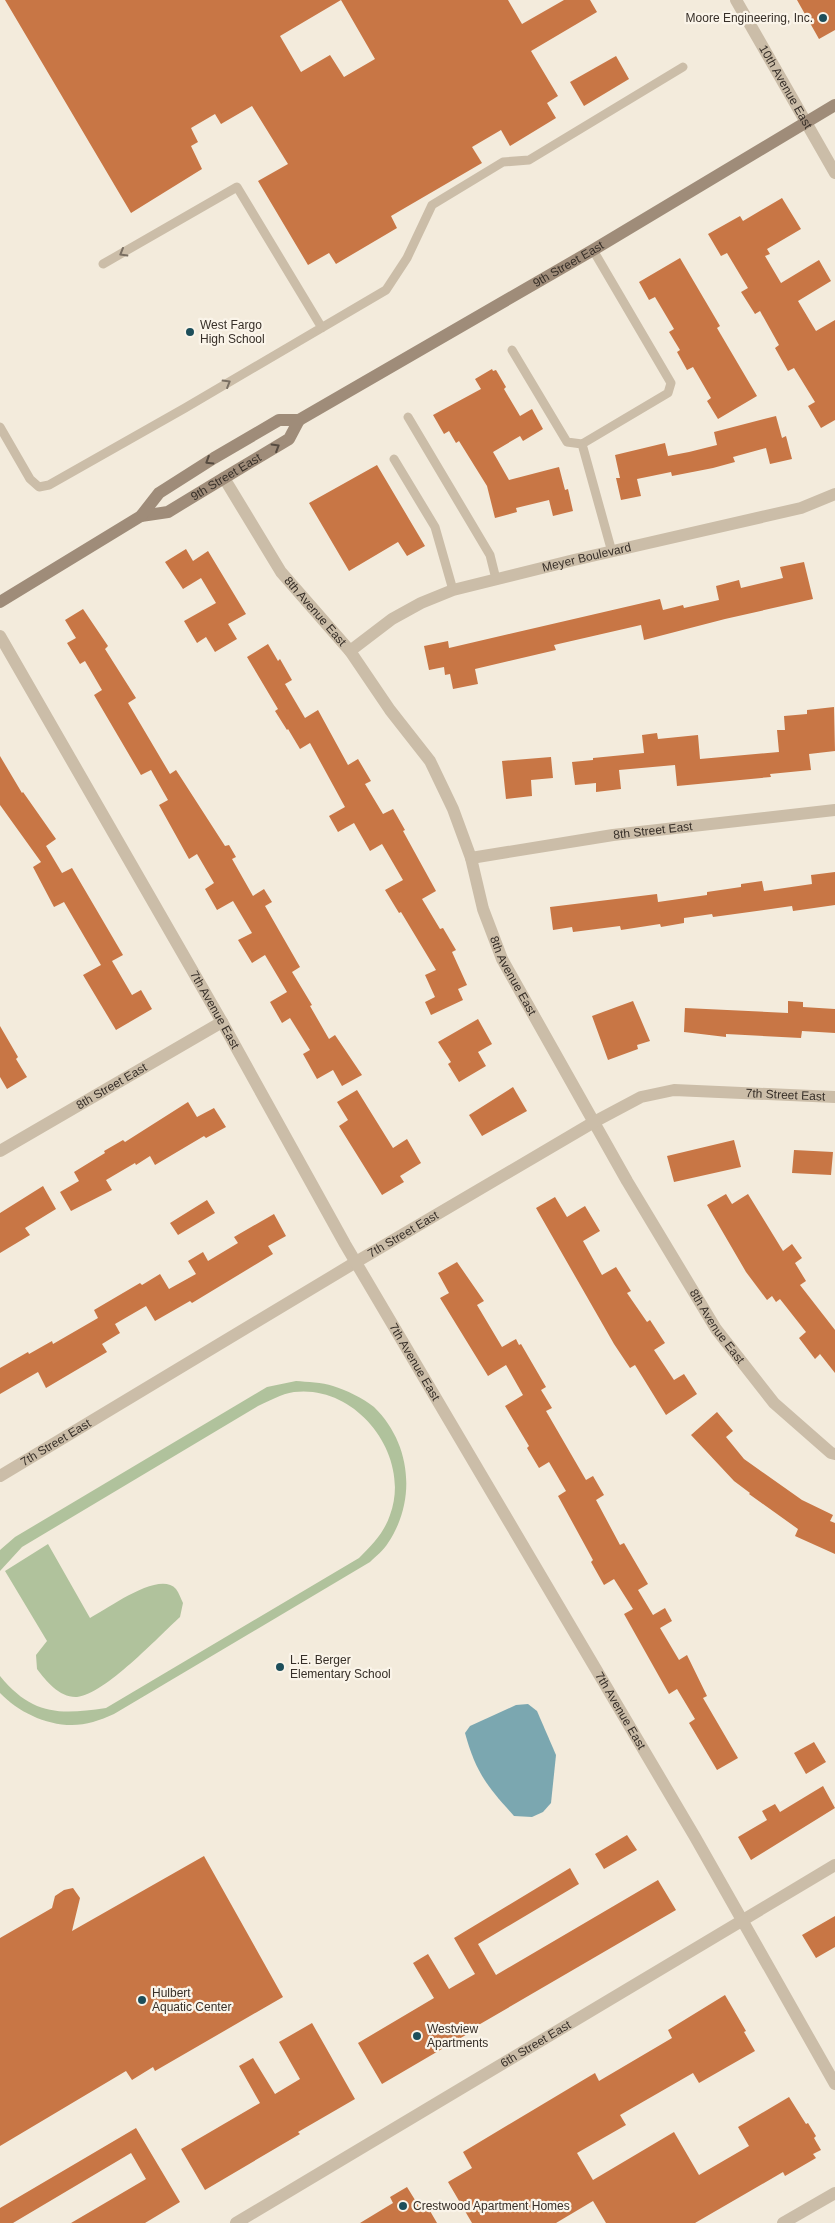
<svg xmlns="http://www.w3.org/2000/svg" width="835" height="2223" font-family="Helvetica,sans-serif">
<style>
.green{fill:#b0c29c}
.water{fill:#7ba7b0}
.building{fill:#c87645;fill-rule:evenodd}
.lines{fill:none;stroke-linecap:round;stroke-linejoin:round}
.service{stroke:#cbbda8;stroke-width:9}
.minor{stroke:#cbbda8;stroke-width:12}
.tertiary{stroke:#cbbda8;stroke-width:12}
.secondary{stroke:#9f8c79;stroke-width:12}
.oneway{stroke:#7a6f62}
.oneway2{stroke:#564b40}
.poi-dot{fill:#1d4e5a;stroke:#faf4e9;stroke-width:2}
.labels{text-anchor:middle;stroke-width:4.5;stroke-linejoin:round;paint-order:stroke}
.poi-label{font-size:12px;fill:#372f28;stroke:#faf4e9;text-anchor:start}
.street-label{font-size:12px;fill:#372f28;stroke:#faf4e9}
</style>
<rect width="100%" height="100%" fill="#f3ebdc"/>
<path class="green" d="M296,1381C307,1382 322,1382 333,1386C346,1390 363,1398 374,1407C411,1443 417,1500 388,1543C384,1550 376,1556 370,1562L114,1714C107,1717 100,1720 93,1722C60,1732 22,1716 0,1693V1676C32,1715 59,1715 106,1708L359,1558C372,1545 384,1533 390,1515C412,1456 357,1384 294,1392C281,1394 269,1401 258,1406L22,1547L0,1571V1550L15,1537L267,1387Z
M48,1544L90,1618C108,1609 159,1570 176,1589C179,1593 181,1599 183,1603L180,1617C158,1637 105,1694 77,1697C60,1698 46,1681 37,1669L36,1655L47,1641L5,1571Z"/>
<path class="water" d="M528,1704L537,1711L556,1755L551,1803L543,1812L532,1817L514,1816C487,1786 476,1773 465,1733L470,1726L516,1705Z"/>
<path class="building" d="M5,0H508L522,24L564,0H590L597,12L531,51L558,96L547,103L556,118L510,146L501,130L472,147L482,163L391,216L397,228L336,264L329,253L308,265L258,181L288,164L252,106L221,124L215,114L191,128L198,142L191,146L202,169L131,213ZM341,0L375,59L344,77L330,55L301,72L280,36Z
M797,0H835V30L819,39Z
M616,56L629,79L584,106L570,82Z
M782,198L801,229L767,249L770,254L765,256L781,283L819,260L831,281L798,301L816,331L835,320V420L821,428L808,406L815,402L794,368L788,371L775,348L779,345L760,311L755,314L741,292L748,288L727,253L721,256L708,234L740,216L743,221Z
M680,258L720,326L717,328L757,396L718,419L707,401L711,398L693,367L687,370L677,352L680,350L669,332L674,329L655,297L649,300L639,282Z
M492,369L493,371L496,370L506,387L504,389L520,416L532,409L543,429L523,441L520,436L493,452L509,480L559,467L565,490L568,489L573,511L553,516L549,500L516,508L517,512L495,518L487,486L459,441L456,443L449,431L444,434L433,415L481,389L475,379Z
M776,416L782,438L786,436L792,459L770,464L766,448L733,457L735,462L713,468L672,476L671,472L637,479L641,496L621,500L616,478H620L615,455L665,443L668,456L689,452L717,445L714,432Z
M377,465L425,546L407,556L398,542L349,571L309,503Z
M186,549L193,561L208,551L246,614L228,624L237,639L215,652L206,637L197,643L184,621L216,603L201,578L183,589L165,562Z
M804,562L813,599L725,619L644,640L641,625L554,645L556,650L475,669L478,684L453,689L450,674L445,675L444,667L429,670L424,646L448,641L449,648L660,599L663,610L683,605L684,608L719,600L716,586L739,580L741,588L783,578L780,567Z
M83,609L108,646L105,649L136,698L128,703L170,774L176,770L225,846L229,845L236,857L232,859L253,896L264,889L272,902L265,906L300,967L292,972L312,1005L310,1006L329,1039L335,1035L362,1075L342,1086L333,1070L317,1079L303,1054L310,1050L290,1018L282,1023L270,1002L287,992L265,955L252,963L238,940L252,933L233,901L217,910L205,889L214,883L197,854L189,859L159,805L168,800L151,770L141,775L94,695L102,690L85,661L80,664L67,643L76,638L65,620Z
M268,644L278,661L280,659L292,680L285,684L305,718L318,710L348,765L358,759L371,781L365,784L383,814L393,809L405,830L403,831L436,891L422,899L440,929L443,928L456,950L452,952L467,985L458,989L463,1000L431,1015L425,1002L435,997L425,975L436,970L401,912L399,913L385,890L403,880L382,844L370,851L354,823L338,832L329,816L345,807L310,743L300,749L288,729L287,730L275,711L278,709L247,657Z
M834,707L835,751L809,754L811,770L770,774L771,777L677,786L675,765L619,770L621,789L596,792V783L575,785L572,762L593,760V758L644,753L642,735L657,733L658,739L698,735L700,759L779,752L777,730H785L784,716L807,714V710Z
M0,756L22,793L23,792L56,839L46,846L62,873L72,868L123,955L112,961L132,995L141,990L152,1009L116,1030L83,975L101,965L64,902L54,907L33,867L41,862L0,805Z
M551,757L553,778L531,780L532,796L506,799L502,761Z
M835,872V905L793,911L792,906L713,917L712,914L684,918V923L661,927L660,924L621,930L620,926L573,932L572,927L553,930L550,907L657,894L658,902L707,895V892L741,887V884L762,881L764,891L812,884L811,875Z
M633,1001L650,1041L637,1045L638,1049L608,1060L592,1016Z
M788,1001L803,1002V1007L835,1009V1033L802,1031L801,1038L726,1034V1037L684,1032L685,1008L788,1013Z
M478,1019L492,1044L478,1052L486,1066L459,1082L448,1064L451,1062L438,1042Z
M0,1026L18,1057L16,1059L27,1077L7,1089L0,1077Z
M513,1087L527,1111L482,1136L469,1115Z
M357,1090L393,1148L407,1139L421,1163L400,1176L404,1182L382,1195L339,1126L348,1120L337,1102Z
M188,1102L197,1117L214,1108L226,1127L206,1138L204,1136L155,1165L150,1156L136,1165L135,1163L106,1180L112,1190L71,1211L60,1192L79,1181L74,1172L105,1153L104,1151L123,1140L125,1142Z
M734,1140L741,1167L674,1182L667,1156Z
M794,1150L833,1152L831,1175L792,1173Z
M43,1186L56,1209L25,1228L30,1235L0,1253V1213Z
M726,1194L732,1204L748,1194L783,1251L792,1244L802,1258L795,1263L806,1281L800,1285L835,1330V1373L820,1354L815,1359L799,1338L806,1332L780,1299L776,1302L772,1296L767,1300L746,1272L707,1205Z
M555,1197L567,1217L585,1206L600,1231L583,1241L602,1275L616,1267L631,1291L627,1293L647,1322L650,1320L665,1343L654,1350L674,1380L684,1374L697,1394L666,1415L635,1365L630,1368L614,1344L536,1208Z
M207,1200L215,1213L178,1235L170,1223Z
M274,1214L286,1236L268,1246L273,1254L192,1303L190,1301L155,1321L146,1306L115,1324L120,1333L102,1344L107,1352L46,1388L38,1372L0,1394V1368L28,1352L29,1354L52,1341L53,1344L98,1318L94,1310L140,1283L142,1285L160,1274L169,1289L196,1274L188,1261L203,1252L208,1261L238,1243L234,1237Z
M457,1262L484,1301L477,1305L502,1347L516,1339L519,1345L521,1344L546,1387L541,1390L552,1408L546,1411L586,1480L593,1476L604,1495L596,1500L620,1545L624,1543L648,1584L638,1590L653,1615L665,1608L672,1621L660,1628L679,1660L687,1655L707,1696L703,1698L738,1758L717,1770L689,1723L695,1719L677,1689L669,1694L624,1614L633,1609L614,1579L604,1585L591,1562L593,1560L558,1496L566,1491L549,1462L539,1468L527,1448L529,1446L505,1406L523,1395L506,1365L488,1376L440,1298L449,1293L438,1273Z
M717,1412L733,1431L726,1437L744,1459L802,1500L833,1515L830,1521L835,1523V1554L795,1536L798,1529L749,1494L750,1493L734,1481L691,1435Z
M814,1742L826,1762L806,1774L794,1753Z
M823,1786L835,1808L751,1860L738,1837L767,1820L762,1811L775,1804L780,1812Z
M627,1835L637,1850L604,1869L595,1854Z
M204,1856L283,1997L155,2071L153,2067L132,2080L126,2071L0,2146V1938L52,1908L55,1896L64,1890L73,1888L80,1898L72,1931Z
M570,1868L579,1884L478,1944L496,1975L658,1880L676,1910L475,2027L476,2029L382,2084L358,2043L434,1998L413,1963L428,1954L449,1989L475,1974L454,1938Z
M835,1916V1947L816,1958L802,1935Z
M725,1995L746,2031L744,2032L755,2051L699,2083L693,2073L620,2115L626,2125L577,2153L593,2180L674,2132L699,2175L749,2146L738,2127L789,2097L806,2124L808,2123L816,2136L814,2138L821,2150L813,2154L816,2158L785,2176L783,2172L695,2223H606L593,2201L556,2223H472L448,2182L472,2168L463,2152L595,2073L599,2081L672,2038L668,2030Z
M312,2023L355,2099L298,2132L300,2134L205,2190L181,2149L260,2103L239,2066L253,2058L275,2094L300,2079L279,2042Z
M136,2128L180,2202L145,2223H71L146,2179L131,2153L13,2223H0V2208Z
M407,2187L420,2208L426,2204L437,2223H360L393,2203L390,2197Z"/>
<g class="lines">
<path class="service" d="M593,250L671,383L668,393L582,444L612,552
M103,264L237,187L322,328
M512,350L567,442L582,444
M408,417L490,555L496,579
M0,427L30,479L39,487L49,485L185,408L386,290L407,258L432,205L503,162L529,160L683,67
M394,459L435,527L453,590"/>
<g class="minor">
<path id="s1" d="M736,0L835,173"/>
<path id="s2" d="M224,478L281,572L350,651L390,710L430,761L453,809L471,858L483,909L502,959L627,1181L716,1329L774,1403L831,1453L835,1454"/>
<path id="s3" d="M350,651L392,619L421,603L453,590L574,560L801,508L835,494"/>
<path id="s4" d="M471,858L613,835L835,810"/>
<path id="s5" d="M0,1151L222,1022"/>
<path id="s6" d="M0,1476L356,1262L594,1122L641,1097L674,1090L835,1097"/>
<path id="s7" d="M236,2223L835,1865"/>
<path d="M783,2223L835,2193"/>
</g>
<path class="tertiary" id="s8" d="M0,636L222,1022L345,1244L695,1837L835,2084"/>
<g class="secondary">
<path id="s9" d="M141,516L168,512L224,478L289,439L299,420"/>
<path id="s10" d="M0,602L141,516L159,493L214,458L279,420H299L593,250L835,105"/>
</g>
</g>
<defs><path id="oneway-chevron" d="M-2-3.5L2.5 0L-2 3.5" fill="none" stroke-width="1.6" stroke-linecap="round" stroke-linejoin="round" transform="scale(1.25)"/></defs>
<g class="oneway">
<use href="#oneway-chevron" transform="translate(123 253) rotate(150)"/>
<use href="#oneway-chevron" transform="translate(227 383) rotate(-31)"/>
</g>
<g class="oneway2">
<use href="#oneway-chevron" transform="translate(276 447) rotate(-31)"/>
<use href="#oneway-chevron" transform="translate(209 461) rotate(148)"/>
</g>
<g class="poi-dot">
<circle cx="823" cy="18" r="5"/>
<circle cx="190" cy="332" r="5"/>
<circle cx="280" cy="1667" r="5"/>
<circle cx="142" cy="2000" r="5"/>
<circle cx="417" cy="2036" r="5"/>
<circle cx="403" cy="2206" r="5"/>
</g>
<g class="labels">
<g class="poi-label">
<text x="813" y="22" text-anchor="end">Moore Engineering, Inc.</text>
<text x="200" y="329">West Fargo<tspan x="200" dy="14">High School</tspan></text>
<text x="290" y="1664">L.E. Berger<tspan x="290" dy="14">Elementary School</tspan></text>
<text x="152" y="1997">Hulbert<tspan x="152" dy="14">Aquatic Center</tspan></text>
<text x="427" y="2033">Westview<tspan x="427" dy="14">Apartments</tspan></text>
<text x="413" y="2210">Crestwood Apartment Homes</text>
</g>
<g class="street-label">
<text dy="4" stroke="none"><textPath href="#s1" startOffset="100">10th Avenue East</textPath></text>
<text dy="4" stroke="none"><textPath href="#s10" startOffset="666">9th Street East</textPath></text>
<text dy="4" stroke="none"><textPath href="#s9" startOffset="95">9th Street East</textPath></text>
<text dy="4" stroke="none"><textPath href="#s3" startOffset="258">Meyer Boulevard</textPath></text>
<text dy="4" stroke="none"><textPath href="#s2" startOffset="162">8th Avenue East</textPath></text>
<text dy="4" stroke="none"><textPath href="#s4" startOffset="184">8th Street East</textPath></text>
<text dy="4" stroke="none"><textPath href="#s2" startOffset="582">8th Avenue East</textPath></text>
<text dy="4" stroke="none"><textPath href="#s8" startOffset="431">7th Avenue East</textPath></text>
<text dy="4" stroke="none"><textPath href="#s5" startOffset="129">8th Street East</textPath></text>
<text dy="4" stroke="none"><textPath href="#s6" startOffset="890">7th Street East</textPath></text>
<text dy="4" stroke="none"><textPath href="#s6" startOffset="470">7th Street East</textPath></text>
<text dy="4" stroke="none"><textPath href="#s2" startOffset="988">8th Avenue East</textPath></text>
<text dy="4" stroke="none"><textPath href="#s8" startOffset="836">7th Avenue East</textPath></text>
<text dy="4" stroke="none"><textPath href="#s6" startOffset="65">7th Street East</textPath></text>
<text dy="4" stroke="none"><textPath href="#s8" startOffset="1241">7th Avenue East</textPath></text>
<text dy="4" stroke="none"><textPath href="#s7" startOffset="349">6th Street East</textPath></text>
</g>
</g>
</svg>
